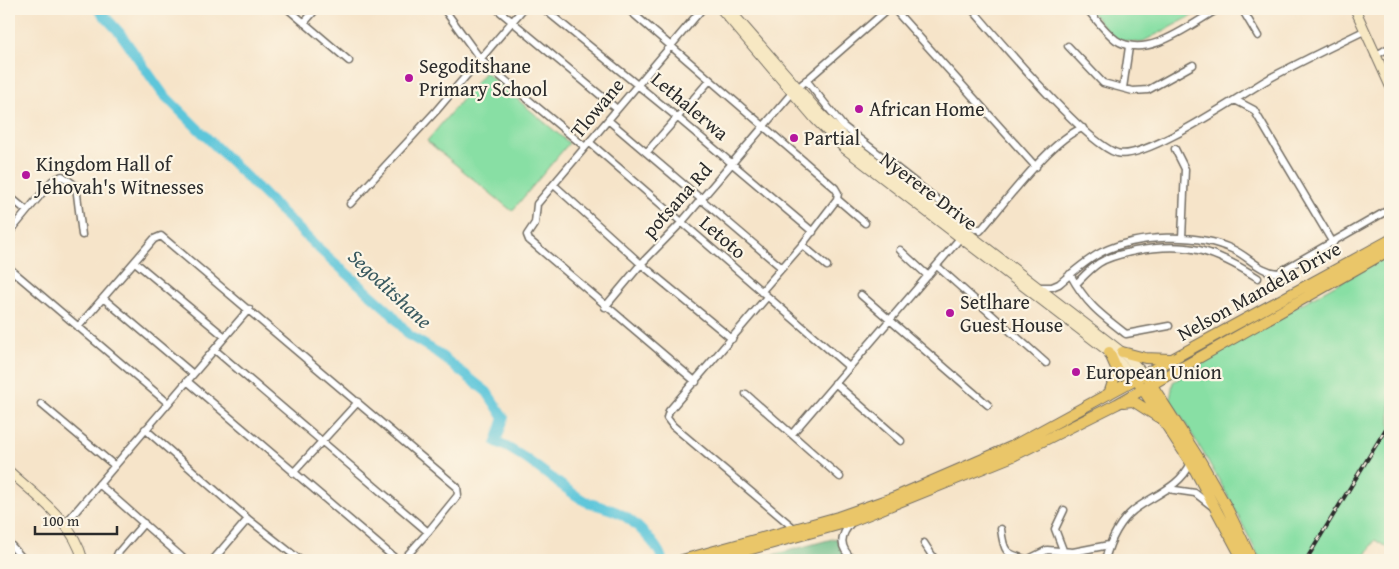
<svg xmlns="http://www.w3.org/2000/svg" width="1399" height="569" font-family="'Gentium Book Plus',serif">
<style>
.green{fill:#88dfa4;stroke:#5a8568}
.forest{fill:#6ebe8a;stroke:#4c745a}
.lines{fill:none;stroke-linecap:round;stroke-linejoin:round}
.river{stroke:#5dc6da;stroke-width:10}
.street-casing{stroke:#726c62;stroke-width:9}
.secondary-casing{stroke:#726c62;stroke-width:11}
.primary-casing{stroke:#726c62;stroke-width:12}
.street{stroke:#fff;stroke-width:6}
.secondary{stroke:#f7e8c3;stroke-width:9}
.primary{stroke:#eac669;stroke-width:10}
.rail-casing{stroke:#2b2b2b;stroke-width:4}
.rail{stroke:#fcf5e5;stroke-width:2;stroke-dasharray:5.5;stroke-linecap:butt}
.poi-dot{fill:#b5179e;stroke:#fcf5e5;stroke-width:2}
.labels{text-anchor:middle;stroke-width:4.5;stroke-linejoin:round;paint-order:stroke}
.poi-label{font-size:20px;fill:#2b2b2b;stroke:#fcf5e5;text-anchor:start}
.street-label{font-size:20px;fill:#2b2b2b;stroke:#fcf5e5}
.water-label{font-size:21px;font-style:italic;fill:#3a5a60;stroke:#fcf5e5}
</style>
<rect width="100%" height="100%" fill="#fcf5e5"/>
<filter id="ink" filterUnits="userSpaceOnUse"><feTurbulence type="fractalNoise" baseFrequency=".02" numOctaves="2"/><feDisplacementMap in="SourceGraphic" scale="10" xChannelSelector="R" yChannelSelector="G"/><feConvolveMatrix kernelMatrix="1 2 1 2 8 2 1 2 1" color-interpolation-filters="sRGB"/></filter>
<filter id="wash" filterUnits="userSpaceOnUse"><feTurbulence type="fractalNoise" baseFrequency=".0096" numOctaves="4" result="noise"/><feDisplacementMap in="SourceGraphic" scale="20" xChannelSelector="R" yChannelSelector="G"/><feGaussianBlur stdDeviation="1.12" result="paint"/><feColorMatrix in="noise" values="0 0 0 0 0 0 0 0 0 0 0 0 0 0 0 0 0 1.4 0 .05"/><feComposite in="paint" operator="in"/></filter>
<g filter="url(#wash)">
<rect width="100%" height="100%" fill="#f6e4c9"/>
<path class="green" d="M1088,9H1205L1140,43L1115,39Z
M485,72L569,143L512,211L427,141Z
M1390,254V549L1375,540L1363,560H1260C1234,505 1204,451 1170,400L1173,382L1262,326Z"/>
<path class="forest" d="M836,538L845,560H754Z"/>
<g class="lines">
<path class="river" d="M98,9L120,33L163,94L316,246L389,311L410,336L435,351L487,392L504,418L496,442C529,456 553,482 583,500C594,506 608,507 619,513C632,519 660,546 662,560"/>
</g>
</g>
<g filter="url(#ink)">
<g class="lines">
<defs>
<path id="street" d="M288,9L349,61
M444,9L481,60L585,147
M497,9L617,109
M544,9L678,118L813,232
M628,9L835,188L838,193L837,199L802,245L761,292
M894,9L1036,167
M972,9C997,38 1086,144 1117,153C1145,162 1243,93 1272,77C1302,61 1333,46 1364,31
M1087,9C1096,19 1105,32 1116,40C1147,61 1191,24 1218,9
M1242,9L1258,36
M304,23L316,9
M1068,46L1103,83L1133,91L1148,90L1193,65
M1375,56L1390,47
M806,80L843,126L975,229H982
M1123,88L1129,47
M1235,100L1254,110L1333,243
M608,120L782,268
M589,142L849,367
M1175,149L1185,169L1182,238
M647,152L710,80
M554,185L641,264L732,339
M9,196L27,211
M837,199L865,223
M350,204L436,111L523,9
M980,231C1003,205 1053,137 1083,128
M9,233L52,181L62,176L76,186L82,235
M802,245L827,266
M900,250L928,276
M135,262L225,337
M937,266L1046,363
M9,268L168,403
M1070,274C1086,304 1100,314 1126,334L1169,326
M1076,284C1083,277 1090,269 1099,263C1110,256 1122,254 1135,251C1187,241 1214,250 1258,278
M1038,287H1052L1059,284C1072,273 1086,260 1102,252C1137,235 1196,232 1232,249C1248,256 1260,272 1278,273L1390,209
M861,295L988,405
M767,297L669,411L667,418L673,426L795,529
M103,298L193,374
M605,307L641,264L681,223L792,93L888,9
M78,327L154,239L161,236L457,487L458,495L428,532L215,350
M187,381L397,560
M696,382L529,240L527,235L535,223L537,204L702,9
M835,383L901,441
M746,394L840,477
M41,404L115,466
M145,429L248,519L213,560
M792,434L961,237
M293,473L358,402
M99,484L185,560
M1168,489L1195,493L1213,507
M248,519L300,560
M852,522C839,536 839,547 853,560
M65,524L249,309
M1001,529C1004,554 1006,553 1028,560
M9,543L24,560
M924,543L935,560
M1063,550L1055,529L1064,510
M115,560L118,553L144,523
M403,560L428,532
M1027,560L1047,550L1073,552L1109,545
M1105,560C1110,541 1118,523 1134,510C1155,494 1179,488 1191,463"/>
<path id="secondary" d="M721,9L815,119L845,149L1109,352L1136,379
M729,9L818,111L848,141L1122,352L1144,374
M1355,9L1390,86
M9,471C37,497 73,521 83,560"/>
<path id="primary" d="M1122,352L1145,358L1170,359
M1148,379L1201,462L1227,508L1252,560
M1140,385L1191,463L1243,560
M1109,394L1117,370L1109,352
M1123,402L1133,401L1158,417
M682,560L838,517L895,497L1013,446L1390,240
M712,560L852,521L1013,456L1117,404L1390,250"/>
</defs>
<use href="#street" class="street-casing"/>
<use href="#secondary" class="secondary-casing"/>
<use href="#primary" class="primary-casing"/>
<use href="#street" class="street"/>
<use href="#secondary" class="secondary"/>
<use href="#primary" class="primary"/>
<defs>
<path id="rail" d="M1306,560L1390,422"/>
</defs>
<use href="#rail" class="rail-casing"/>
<use href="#rail" class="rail"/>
</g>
</g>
<g class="poi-dot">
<circle cx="409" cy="78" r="5"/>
<circle cx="859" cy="109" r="5"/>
<circle cx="794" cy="138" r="5"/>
<circle cx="26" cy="175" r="5"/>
<circle cx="950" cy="313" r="5"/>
<circle cx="1076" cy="372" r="5"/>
</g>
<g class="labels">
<g class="poi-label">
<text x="419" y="73">Segoditshane<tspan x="419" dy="23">Primary School</tspan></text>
<text x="869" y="116">African Home</text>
<text x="804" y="145">Partial</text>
<text x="36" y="171">Kingdom Hall of<tspan x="36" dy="23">Jehovah's Witnesses</tspan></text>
<text x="960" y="309">Setlhare<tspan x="960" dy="23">Guest House</tspan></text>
<text x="1086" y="379">European Union</text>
</g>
<g class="street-label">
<text transform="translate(690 106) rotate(40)" y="7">Lethalerwa</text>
<text transform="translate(597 108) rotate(-50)" y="7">Tlowane</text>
<text transform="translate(929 191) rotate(37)" y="7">Nyerere Drive</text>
<text transform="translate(677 200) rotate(-48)" y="7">potsana Rd</text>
<text transform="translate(723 237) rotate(41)" y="7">Letoto</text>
<text transform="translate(1259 291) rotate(-29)" y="7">Nelson Mandela Drive</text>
</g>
<g class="water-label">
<text transform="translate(390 289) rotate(43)" y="7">Segoditshane</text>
</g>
</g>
<rect width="1399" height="569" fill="none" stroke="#fcf5e5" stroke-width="30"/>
<path d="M35 526v8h82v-8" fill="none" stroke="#2b2b2b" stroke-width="2.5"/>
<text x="42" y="526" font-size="15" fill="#2b2b2b" stroke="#fcf5e5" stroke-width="4" paint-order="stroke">100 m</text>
</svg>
